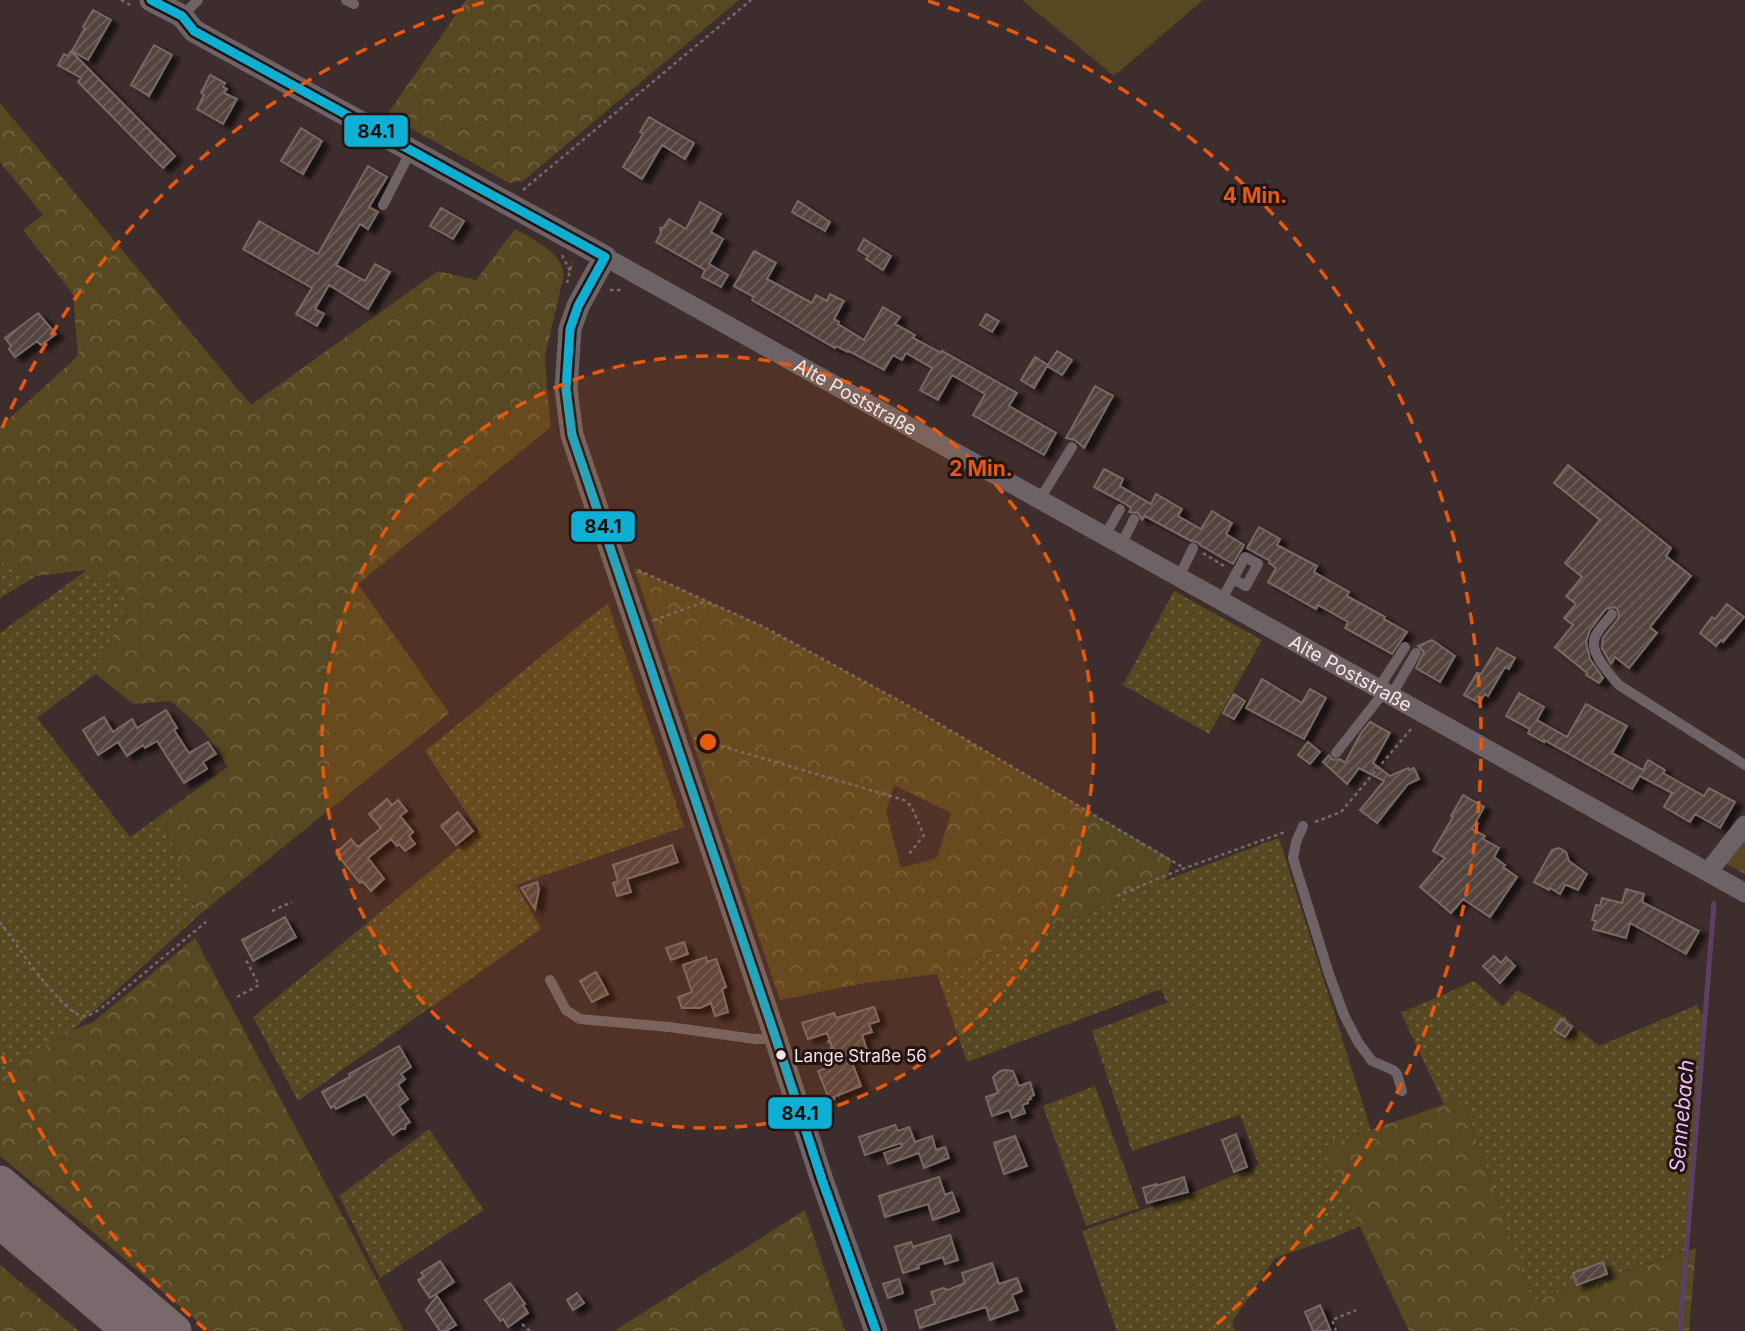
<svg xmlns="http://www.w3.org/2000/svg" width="1745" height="1331" font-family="Inter,sans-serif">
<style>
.grass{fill:url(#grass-dots)}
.forest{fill:url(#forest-crowns);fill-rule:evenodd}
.pitch{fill:#584821}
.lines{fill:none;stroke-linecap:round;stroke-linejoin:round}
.stream{stroke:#5d3f61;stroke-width:5}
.building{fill:url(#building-hatch);stroke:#776a66;stroke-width:2;filter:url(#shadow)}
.path{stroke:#746b6d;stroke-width:2.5;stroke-dasharray:3.5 3.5;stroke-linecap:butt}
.service{stroke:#6d6367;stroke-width:10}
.minor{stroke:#6d6367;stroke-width:19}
.tertiary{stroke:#6d6367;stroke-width:23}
.motorway{stroke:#78696c;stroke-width:35}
.bus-1-casing{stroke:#211413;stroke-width:14}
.bus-1{stroke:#0dafd3;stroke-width:9}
.ring{fill:none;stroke:#e8590c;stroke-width:3.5;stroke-dasharray:12 9}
.bus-dot{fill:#f8e5e3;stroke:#211413;stroke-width:2.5}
.labels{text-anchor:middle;stroke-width:6;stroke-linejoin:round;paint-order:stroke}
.bus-label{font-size:17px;fill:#f8e5e3;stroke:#211413;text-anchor:start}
.street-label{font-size:19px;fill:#f8e5e3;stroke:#211413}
.water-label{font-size:21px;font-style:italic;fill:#f1bcfa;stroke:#211413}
.centre{fill:#e8590c;stroke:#211413;stroke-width:3.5}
.ring-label{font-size:21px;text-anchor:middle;font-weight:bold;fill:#e8590c;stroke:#211413;stroke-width:6;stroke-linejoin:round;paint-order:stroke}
.line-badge{stroke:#211413;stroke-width:2.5}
.pale-badge-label{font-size:19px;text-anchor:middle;font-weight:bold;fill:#111}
</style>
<defs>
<pattern id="grass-dots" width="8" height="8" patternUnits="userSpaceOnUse" patternTransform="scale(1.75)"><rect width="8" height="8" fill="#584821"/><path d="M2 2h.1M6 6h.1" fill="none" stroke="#716241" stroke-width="1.8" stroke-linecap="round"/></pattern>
<pattern id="forest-crowns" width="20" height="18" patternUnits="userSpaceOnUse" patternTransform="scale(1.75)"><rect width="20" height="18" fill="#584821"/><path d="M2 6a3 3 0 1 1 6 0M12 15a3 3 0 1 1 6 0" fill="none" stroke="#716241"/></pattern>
<pattern id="building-hatch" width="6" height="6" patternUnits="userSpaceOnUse" patternTransform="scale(1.75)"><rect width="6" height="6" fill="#53443e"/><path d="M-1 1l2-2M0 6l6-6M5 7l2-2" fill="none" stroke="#6c5f5a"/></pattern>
<filter id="shadow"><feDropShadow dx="7" dy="4.5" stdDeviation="2" flood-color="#0009"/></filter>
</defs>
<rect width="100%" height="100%" fill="#3d2d2c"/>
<path class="grass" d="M0,558L6,567L36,576L0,598Z
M87,570L132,593L96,674L37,718L130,837L161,815L198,916L73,1030L0,1072V633Z
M1174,591L1262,640L1209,734L1123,685Z
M608,604L684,827L516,885L541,929L298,1101L253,1017L479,831L425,751L587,619Z
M1279,838L1371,1130L1322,1147L1360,1226L1330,1239L1275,1258L1232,1322L1235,1331H1117L1082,1231L1189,1194L1259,1165L1240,1115L1132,1151L1092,1031L1169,1002L1166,1001L1161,989L967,1062L937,974L1166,880Z
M1474,981L1503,1006L1517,990L1563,1016L1599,1046L1697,1005L1704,1017L1685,1251L1532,1301L1462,1098L1444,1104L1401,1013Z
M1095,1086L1139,1208L1086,1226L1043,1106Z
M429,1129L484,1210L380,1278L339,1196Z"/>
<path class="forest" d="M466,0H739L524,180L509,183L387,115Z
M0,103L251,405L438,271L476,280L515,229C534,240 559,250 564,274L545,356L548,400L551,427L358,584L449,713L198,916L161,815L228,767L205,732L171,701L133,704L96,674L131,593L87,570L36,576L6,567L0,558V427L78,356L73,294L23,230L43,215L0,162Z
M634,568L764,627L909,706L1172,860L1166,880L937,974L865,983L780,1000ZM894,785L951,813L937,858L901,868L886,812Z
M1745,838V874L1725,863Z
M195,938L404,1331H208L99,1237L0,1156V1072L73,1030L93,1022Z
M1462,1098L1532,1301L1696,1248L1689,1331H1409L1322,1147Z
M805,1210L845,1331H614Z
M0,1265L79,1331H0Z"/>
<path class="pitch" d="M1022,0H1203L1114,76Z"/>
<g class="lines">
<path class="stream" d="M1680,1331L1714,903"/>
</g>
<path class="building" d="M93,10L111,20L88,60L72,51L85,28L83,27Z
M154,45L172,55L149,96L131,85Z
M71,51L175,156L163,168L78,82L81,78L58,65L64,54L68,56Z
M210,75L225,83L223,87L227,89L224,93L237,99L223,124L197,109L204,95L201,93Z
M649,117L694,143L685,159L662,145L642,179L623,167L643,134L640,132Z
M301,128L322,141L303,174L281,161Z
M368,166L387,177L369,207L378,212L368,229L360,224L336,265L365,281L375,264L390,272L368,309L329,285L315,309L324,314L317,326L296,314L312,288L243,249L259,221L318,254Z
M798,201L830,222L825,231L792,212Z
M700,202L721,214L711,232L723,239L709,264L728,275L721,287L702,277L705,270L656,242L661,233L660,228L664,227L669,219L686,229Z
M441,208L464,221L453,239L430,226Z
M864,239L891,256L883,270L866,259L868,256L858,250Z
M754,251L776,263L767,279L812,303L816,295L827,301L830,294L844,301L834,319L839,322L838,324L864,340L883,307L900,317L895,324L915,335L913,338L941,353L942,351L1017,393L1009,406L1056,433L1044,455L973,415L985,394L952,375L938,400L920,390L932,368L906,353L902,360L893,355L884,370L849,351L848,352L836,346L835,348L752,300L754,297L734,286Z
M38,313L56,334L41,345L37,341L15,357L9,349L11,346L5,338Z
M986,314L999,321L992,332L980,325Z
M1057,351L1072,360L1062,375L1047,366L1034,388L1021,380L1035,357L1048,365Z
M1095,386L1113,396L1084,448L1075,440L1066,438Z
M1568,465L1671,548L1666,556L1691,576L1650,627L1657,633L1629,668L1615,657L1611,664L1602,648L1603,638L1618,619L1619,614L1617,609L1614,607L1606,609L1590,630L1586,642L1590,659L1603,678L1599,683L1586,675L1587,673L1555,647L1573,625L1564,618L1576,604L1566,596L1582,577L1565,563L1600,520L1554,483Z
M1104,469L1123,479L1120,486L1151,504L1156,494L1182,509L1178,516L1201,529L1212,511L1232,523L1226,534L1244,545L1233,564L1200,545L1197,542L1191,541L1145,516L1142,520L1138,513L1129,512L1131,508L1124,503L1094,487Z
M1259,527L1280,539L1277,545L1317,566L1314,572L1349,592L1347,596L1385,617L1384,619L1407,632L1392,654L1345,628L1348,622L1318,605L1316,609L1268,582L1276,568L1269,563L1270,561L1247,548Z
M1727,604L1744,617L1723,642L1721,640L1716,646L1700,633L1712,617L1715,619Z
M1432,640L1455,656L1440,682L1416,668L1424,652L1418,646Z
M1497,648L1515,658L1509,669L1505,667L1488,696L1485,694L1479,703L1464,695L1477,673L1481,674Z
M1262,679L1302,703L1310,689L1326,698L1304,739L1246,708Z
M1519,693L1544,707L1537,720L1567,737L1586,704L1627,726L1612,753L1643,770L1648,760L1665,770L1663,773L1704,796L1709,788L1735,802L1720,828L1695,814L1690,822L1664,807L1672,793L1640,776L1632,789L1544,740V742L1528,733L1530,729L1506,716Z
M1234,694L1245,701L1234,719L1223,713Z
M166,710L177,728L174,730L189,753L208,742L216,754L203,762L207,769L184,783L157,741L145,748L143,745L127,756L118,742L98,755L83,730L104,717L113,732L132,719L137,728Z
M1370,722L1390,733L1373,763L1390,776L1408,768L1409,770L1414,768L1419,779L1408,784L1377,823L1360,810L1384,781L1359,768L1347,784L1323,762L1329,755L1332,759L1336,760L1340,759L1345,763L1361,733Z
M1308,742L1320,752L1310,764L1298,755Z
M1463,795L1484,807L1472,829L1485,836L1483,839L1499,848L1494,857L1505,865L1503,867L1517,877L1490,917L1463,899L1451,913L1420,887L1445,858L1433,851L1453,817L1451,816Z
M387,799L392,805L398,800L407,811L400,816L413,832L409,836L415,844L405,851L399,844L397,846L391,839L368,858L384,879L371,891L362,881L360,883L336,853L351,839L358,847L381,828L369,814Z
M458,812L473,831L456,845L441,826Z
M672,845L678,862L627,879L631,892L617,896L613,883L618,881L613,865Z
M1559,848L1566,852L1569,861L1587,874L1578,890L1567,885H1565L1560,894L1550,888L1549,890L1534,882L1552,850Z
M537,882L539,890L535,909L521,888Z
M1626,889L1644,894L1642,902L1699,931L1686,954L1630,923L1626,938L1593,929L1596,921L1592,920L1596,905L1600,906L1602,898L1622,903Z
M285,917L296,937L253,961L242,940Z
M684,942L688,954L671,960L666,948Z
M1494,956L1501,963L1506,957L1515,966L1500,983L1483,966Z
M706,957L707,962L716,959L726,987L722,989L728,1012L715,1016L711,1003L700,1008H682L678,997L692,992L683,965Z
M596,972L608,994L592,1002L580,981Z
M874,1007L879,1021L869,1024L872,1032L862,1035L867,1050L850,1057L861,1086L829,1099L818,1071L838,1063L827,1033L808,1039L802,1023L834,1013L836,1018Z
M1561,1019L1572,1027L1565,1037L1554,1030Z
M399,1046L411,1067L401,1074L405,1079L398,1085L408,1099L399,1106L410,1122L406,1124L405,1129H401L393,1135L365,1094L336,1109L334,1106L331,1108L322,1092L350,1077L349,1074Z
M1005,1070L1013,1071L1019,1086L1030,1082L1034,1095L1030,1097L1031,1099L1028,1100V1103L1022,1105L1025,1113L1012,1118L1009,1110L992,1116L986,1097L998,1093L993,1077L1000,1071Z
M895,1125L898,1131L909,1127L915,1142L932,1136L936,1150L945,1147L949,1158L924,1168L919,1153L888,1164L884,1153L902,1147L901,1143L865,1155L859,1137Z
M1236,1134L1247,1167L1234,1172L1222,1140Z
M1015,1136L1027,1166L1004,1174L994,1143Z
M939,1177L945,1195L952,1192L959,1211L933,1220L928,1204L885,1217L879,1196Z
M1184,1177L1188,1192L1147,1203L1143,1188L1156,1184V1186Z
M950,1235L958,1260L945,1264L943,1257L918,1265L919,1268L903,1273L895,1247L911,1242L913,1247Z
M440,1261L454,1282L430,1298L418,1280L424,1276L421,1273Z
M1603,1262L1607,1274L1577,1285L1573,1273Z
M992,1263L999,1284L1017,1278L1022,1291L1012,1295L1018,1310L990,1320L986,1307L920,1328L915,1311L935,1304L931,1292L943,1288L948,1290L965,1283L962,1273Z
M899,1279L903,1293L888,1298L883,1284Z
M510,1283L525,1304L523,1305L528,1313L508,1327L503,1319L500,1321L485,1300Z
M577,1293L584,1303L573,1310L567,1300Z
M437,1296L456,1325L446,1331H440L426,1310Z
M1320,1305L1331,1331H1313L1305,1312Z"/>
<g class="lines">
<path class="path" d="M121,0L132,6
M523,190L751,0
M562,255L570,271
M567,283L572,262
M610,290H624
M1203,553L1224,566
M638,570L764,627L909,706L1184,868
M654,620L707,601
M694,738L904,800L911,806L924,835L909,854
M1315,822L1341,812L1411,729
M1117,896L1174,872L1285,832
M272,911L292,902
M0,922C13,939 64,1017 84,1016C93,1015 101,1008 108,1003L206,922
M237,997L259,985L246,960
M828,1040L837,1064L856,1060
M819,1105L839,1097
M522,1324L530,1331
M1336,1331L1332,1320L1356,1310"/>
<path class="service" d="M346,0L354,4
M182,16L198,0
M383,205L411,151
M1040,499L1072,447
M1105,536L1120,509
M1121,545L1134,519
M1179,577L1193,548
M1221,601L1245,557L1258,564L1246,586L1233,579
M1612,614C1607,621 1598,629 1595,637C1588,652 1610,675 1619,685L1745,765
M1378,689L1405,647
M1391,696L1416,653
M1336,753L1384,692
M1303,826L1296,842L1293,858L1329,974L1344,1015L1358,1042L1372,1061L1393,1070L1397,1074L1402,1091
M550,980L566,1010L580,1019L669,1027L755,1039H764L775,1036"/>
<g class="minor">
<path id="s1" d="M605,257L1745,893"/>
<path d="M1708,872L1745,825"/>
</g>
<path class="tertiary" d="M151,0L182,16L194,31L605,257L578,306L570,329L566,389L572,435L775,1036L822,1180L876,1331"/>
<path class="motorway" d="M0,1183L174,1331
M0,1221L130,1331"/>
<defs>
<path id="bus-1" d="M151,0L182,16L194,31L605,257
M605,257L578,306L570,329L566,389L572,435L775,1036L822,1180L876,1331"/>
</defs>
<use href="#bus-1" class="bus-1-casing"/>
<use href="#bus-1" class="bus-1"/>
</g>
<circle cx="708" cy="742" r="386" fill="#e8590c" fill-opacity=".12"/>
<g class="ring">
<circle cx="708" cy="742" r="386"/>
<path d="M206 1330A773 773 0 0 1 2 1056M2 428A773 773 0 0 1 488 1M928 1A773 773 0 0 1 1210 1330"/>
</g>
<circle class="bus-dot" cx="781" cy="1055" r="6"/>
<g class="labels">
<g class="bus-label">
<text x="794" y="1062">Lange Straße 56</text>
</g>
<g class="street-label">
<text dy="7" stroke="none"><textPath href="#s1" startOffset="287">Alte Poststraße</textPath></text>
<text dy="7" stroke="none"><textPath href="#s1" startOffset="854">Alte Poststraße</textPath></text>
</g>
<g class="water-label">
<text transform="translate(1682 1116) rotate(-85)" y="7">Sennebach</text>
</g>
</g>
<circle cx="708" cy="742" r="10" class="centre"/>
<g class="ring-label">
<text x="1255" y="203">4 Min.</text>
<text x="981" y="476">2 Min.</text>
</g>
<g class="line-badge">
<rect x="343" y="114" width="66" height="34" rx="7" fill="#0dafd3"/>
<rect x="570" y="510" width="66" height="33" rx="7" fill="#0dafd3"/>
<rect x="767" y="1096" width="66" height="34" rx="7" fill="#0dafd3"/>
</g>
<g class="pale-badge-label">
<text x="376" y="138">84.1</text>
<text x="603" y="533">84.1</text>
<text x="800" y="1120">84.1</text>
</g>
</svg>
